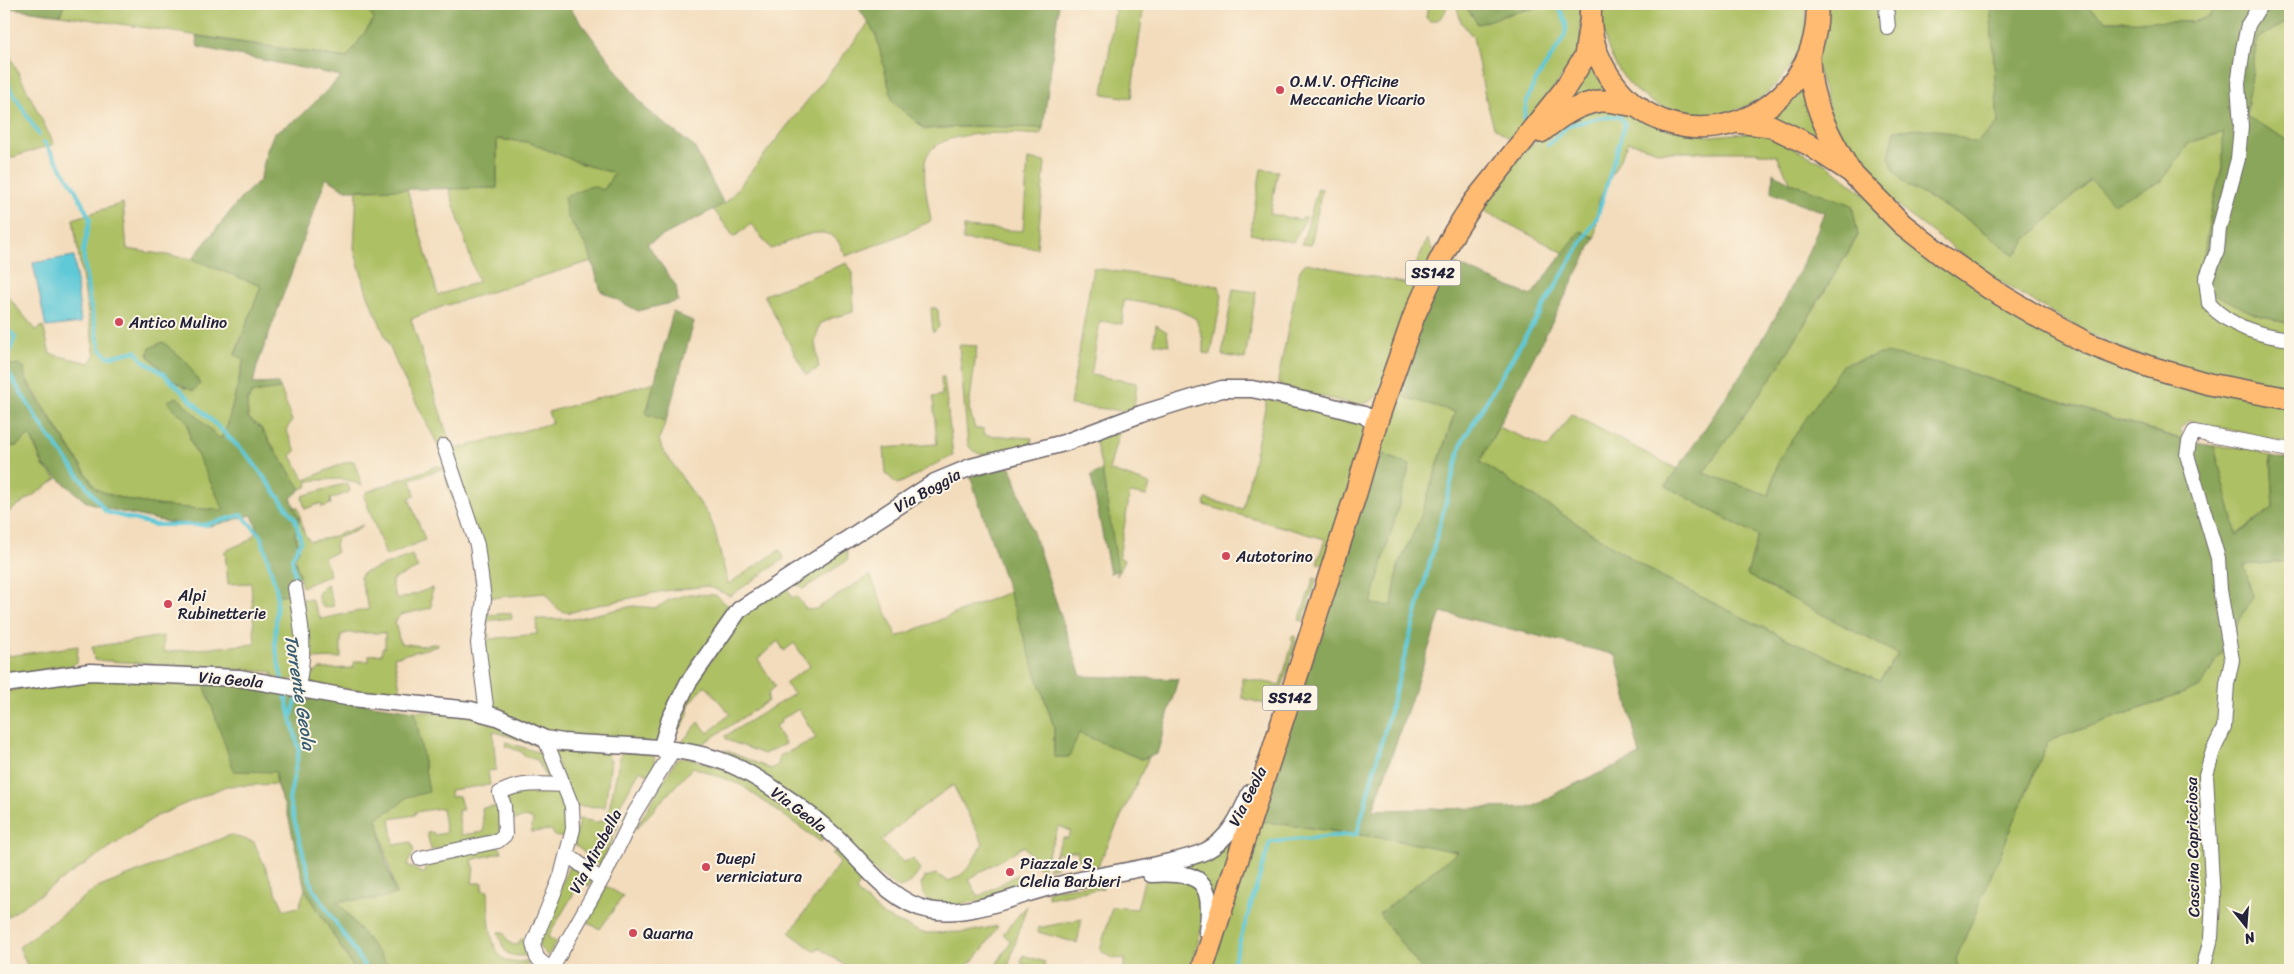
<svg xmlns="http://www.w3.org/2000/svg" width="2294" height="974" font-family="Sriracha,sans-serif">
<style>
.green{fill:#adc064;stroke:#687150;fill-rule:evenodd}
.forest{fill:#8aa65a;stroke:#56644a;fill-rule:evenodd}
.water{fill:#5ec9d8;stroke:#40768a}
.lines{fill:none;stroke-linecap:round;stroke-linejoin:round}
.stream{stroke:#5ec9d8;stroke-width:4}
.minor-casing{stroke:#6b6368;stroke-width:16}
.tertiary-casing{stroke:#6b6368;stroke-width:19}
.primary-casing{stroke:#6b6368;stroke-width:24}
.minor{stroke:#fff;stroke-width:14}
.tertiary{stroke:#fff;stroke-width:16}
.primary{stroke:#ffbb71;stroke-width:21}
.poi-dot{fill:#d1495b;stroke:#fcf5e5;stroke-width:2}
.labels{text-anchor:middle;stroke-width:4;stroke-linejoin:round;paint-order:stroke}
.shield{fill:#fcf5e5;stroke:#63616e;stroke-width:1}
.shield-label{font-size:15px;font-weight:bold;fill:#22223b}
.poi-label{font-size:16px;fill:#22223b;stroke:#fcf5e5;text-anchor:start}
.street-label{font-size:16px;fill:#22223b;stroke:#fcf5e5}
.water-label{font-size:18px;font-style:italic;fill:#375c72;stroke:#fcf5e5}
</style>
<rect width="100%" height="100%" fill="#fcf5e5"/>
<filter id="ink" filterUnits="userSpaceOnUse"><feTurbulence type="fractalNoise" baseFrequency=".02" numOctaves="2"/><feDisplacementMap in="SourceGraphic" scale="10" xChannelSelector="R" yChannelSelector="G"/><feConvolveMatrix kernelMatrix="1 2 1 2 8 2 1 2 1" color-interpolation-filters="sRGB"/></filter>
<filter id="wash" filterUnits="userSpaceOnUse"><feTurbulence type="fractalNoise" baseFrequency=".0096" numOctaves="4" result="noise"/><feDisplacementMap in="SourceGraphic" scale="20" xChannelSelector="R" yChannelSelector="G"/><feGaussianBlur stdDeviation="1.12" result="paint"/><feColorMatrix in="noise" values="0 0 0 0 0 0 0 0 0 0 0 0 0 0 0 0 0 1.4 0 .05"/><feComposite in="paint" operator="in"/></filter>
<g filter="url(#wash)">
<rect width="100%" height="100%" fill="#f3dcbc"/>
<path class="green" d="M64,4H363L375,18L347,58L60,15Z
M1116,4H1144L1131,98L1103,94Z
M1428,4H1447C1446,13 1441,22 1430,21L1426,18Z
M1456,4H1464L1478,24C1512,12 1544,4 1580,4L1581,39L1579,54L1517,138H1509L1494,127L1485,96L1473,37L1461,22Z
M1601,4H1807C1806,16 1807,31 1802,42C1758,159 1600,130 1601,4Z
M1827,4H1990L1998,123L1976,143L1936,129L1908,186L1970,221L2015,255L2027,239L2090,180L2161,182L2189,143L2224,132L2223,164L2212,206L2204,254L2206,289L2255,314L2290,324V387L2208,375L2148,359L2087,333L1994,278L1906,213L1861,173L1838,140L1816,64Z
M2085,4H2214L2211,16L2194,22L2107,21Z
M2290,20V146L2286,139L2246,116L2257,39Z
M869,23L876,35L893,102L925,129L979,126L1043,128L1040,135C1015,133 929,126 925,163C923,181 928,203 931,221L892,239L846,256C843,251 840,243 836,239C819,223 789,243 771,249L751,224L734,237L713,209L726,203Z
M4,44L54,144L4,160Z
M1591,63L1594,71L1609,92L1559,110Z
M1803,83L1826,144L1764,118Z
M1611,107L1709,136L1758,132L1828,165L2006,308L2290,408V444L2188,420L2180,429L2184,440L1938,363L1779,459L1769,496L1703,473L1778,368L1858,236L1852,205L1791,183L1777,156L1755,152H1660L1629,142L1599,200L1595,238L1580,231L1564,253L1479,208C1502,178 1533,133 1570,118C1582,113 1597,111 1611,107Z
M497,139L528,142L585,165L615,173L604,190L567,215L589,251L592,261L444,306L411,319L452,450L552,423L548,412L655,382L646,414L666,421L659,439L662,449L709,516L714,528L728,584L780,550L784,559L730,596L708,586L664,591L584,608C563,617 558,612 546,593L488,598L444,457L399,369L367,293L354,249L357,190L407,189L438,295L478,282L449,189L497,188Z
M1028,159L1045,162L1037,248L963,240L964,227L1023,231Z
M1261,169L1278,171L1270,214L1301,220L1302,217H1307L1293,242L1250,234Z
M1318,188L1322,189L1311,245L1302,244Z
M123,203L127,249L192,259L261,286L235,355L244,359L227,427L220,439L177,397L188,423L190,440L225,511C185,508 132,506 96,489L25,377L9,364L4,366V292L36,330L43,326L50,354L90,363L95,356L73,219ZM163,342L177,355L185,389L159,368L148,355Z
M1427,239L1435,254L1380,393L1371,401L1357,405L1282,387L1278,380L1300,269L1306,263L1408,284Z
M847,263L853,273V312L832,318L820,324L815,342L819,368L806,375L764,295Z
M1093,268L1218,286L1222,295L1211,354L1203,353V340L1196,319L1177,308L1124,300L1122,324L1100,321L1091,375L1137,383L1134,407L1123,411L1070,405Z
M1233,289L1256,292L1245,359L1222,355Z
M931,308H936L938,310L939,327L933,333Z
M1156,325L1167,332L1169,345L1154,343Z
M959,345L977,346L969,408L975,429H984L985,435L1032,438L1031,444C1012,449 981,465 968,445Z
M941,377H944L953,456C933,463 917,477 897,484L886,474L884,448L937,444L933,397L942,395Z
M281,389L292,421L286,430L296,451L291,456L305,480L346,462L354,461L362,486C348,478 339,479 323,480C317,480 313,480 307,482L308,486L301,489L298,485L261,428L248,418L247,403L251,393Z
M1394,394L1455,411L1420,519L1398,567L1392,606L1370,605L1410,465L1375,451Z
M1267,399L1358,417L1369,428L1324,564L1317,563L1325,539L1204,505L1206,499L1243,509Z
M1571,414L1677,469L1666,486L1758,536L1747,575L1898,654L1879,681L1766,629L1659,576L1480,462L1498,427L1548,448Z
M1119,432L1109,470L1150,484L1147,496L1130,493L1119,557L1124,560L1117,576L1102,470L1095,439Z
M30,435L43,466L57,479L4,515V446H16Z
M2214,446L2247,448L2271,456L2274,507L2236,535Z
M437,466L447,468L457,498L452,499L443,469L411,479L415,496L409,498L425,540L386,556L364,496L367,492Z
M347,483L350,490L348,493L330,499L331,504L322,507L321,503L305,509L302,497L305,495Z
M294,507H298L304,533L310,541L329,538L363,525L356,531L337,538L335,546L337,552L324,557L330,575L302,587L294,558L299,550L295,534L299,519Z
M258,530L268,556L278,595L292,594L298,621L296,677L288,681L272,676V672L94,660L92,647L163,636L164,652L255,644L251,583L228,584L225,551L250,540Z
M846,548L848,560L803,589L796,582Z
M412,555L418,568L392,580V586L397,600L432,588L431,608L400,615L395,622L400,643L421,646L438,643V646L394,657L402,698L304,682L305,673H314L320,669L353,668L355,661H369V655L382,654V648H385V633H348L341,635V658L308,659L302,599H311L321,619L369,609L360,577L363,573Z
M2290,561V970H1959L1956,959L2048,741L2201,687L2244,565Z
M870,575L897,637L1009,592L1054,727V757L1079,733L1141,759L1149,757L1096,870L1052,878V876L1075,871L1076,869L1085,870L1087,862L1079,860L1077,851H1067L1065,854L1057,852L1052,865L1057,867L1048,869L1063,837L1067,839L1071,831L1059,826L1042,869L1034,864L1035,861L1024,846L969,879L978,897L1017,875L1036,881L1032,886C1010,893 951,913 930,901C924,898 923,891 921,885L925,877L936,874L948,881C969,875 972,860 983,843L953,785L911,815L881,841L903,862L913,859L920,870C914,880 909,886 898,888L722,755V752L725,750L771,769L779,764L778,760L780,756L816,738L799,709L780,720L781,723L775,726L785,744L764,754L727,740L725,736L794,694L785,683L810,666L794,643L784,651L778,641L758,659L775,686L768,694V701L696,748L681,743L699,722L708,733L730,714L705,685L688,706V714L683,725L671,739L676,713L742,615L786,586L792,598L796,596L807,610L816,609Z
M1314,578L1317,579L1303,621L1299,620Z
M327,584L334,606L324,608C314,598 317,592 327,584Z
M689,594L716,595L731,609L657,743L549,735L490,708L484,642L489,639L537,634L536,619H574L633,606L656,608L669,600Z
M511,613L512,618L487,621L489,637L484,634L486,615Z
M4,631L8,656L78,646L77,662L71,666H58L4,679Z
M1293,636H1295L1296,643L1276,707L1242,698V678L1280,685L1293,642L1291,638Z
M98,678L203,681L276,772V784L226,786L155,817L4,919V692L42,684Z
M415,711L470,715L541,742L540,747L493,731L496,770L488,771L490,785L450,790L451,797L459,796L463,810H458L461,835L484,832L482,808L499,806L500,834L431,850L427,833L433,832L434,835L446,833L442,808L415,812V815L390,819L394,845L411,842L414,851L407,865L424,874L429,861L433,860L440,863L453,855L499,846L502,852L472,860L474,867L472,883H483L482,890L488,891C489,909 487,958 511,962C516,963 522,961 527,961L529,965L491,970H392L337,901L375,899L396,894L377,818L397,806L407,797Z
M506,742L550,756L559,780L548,781L537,760L524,756L522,752L505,746Z
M551,747L609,753L608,760H611L605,807L574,806Z
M621,752L652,754C658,761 654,769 648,775L640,770L612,819L619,824L600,866L574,844L579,819L598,822L607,819Z
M685,757L743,775L778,799L824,836L821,842L741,785L693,767L635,830L676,760Z
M558,790L563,793L569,821L565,838L554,836L552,830L531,832L533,820L526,817L511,821L507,794L515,791Z
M1245,816L1217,908L1176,868Z
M1260,821L1390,839L1458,852L1379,914L1422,970H1211Z
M230,835L254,842L284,910L299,907L305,889L355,970H29L19,947L95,889Z
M839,851L863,877L856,891L884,916L923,933L967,932L998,926C987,943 977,961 960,970L894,969L852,970L819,948L814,951L790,933L840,862L832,853Z
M569,866L592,880L589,886L581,881L548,937L556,942L548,956L538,946Z
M1161,878H1181L1199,891L1204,918L1191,970H1123L1125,959L1111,958L1100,950L1112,907L1137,909L1144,881Z
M1103,883V888L1048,898V890Z
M606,886L623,896L600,929L588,923Z
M1027,905L1007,970H993L1011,941L1003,934Z
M1082,919L1077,943L1038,932V928Z
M498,932H503L508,941L513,945L518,944L521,939L529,940L531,956C505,956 506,957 498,932Z
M1023,955L1045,962L1043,970L1021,963Z"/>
<path class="forest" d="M4,4H64L60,15L4,7Z
M363,4H567L645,108L694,147L724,204L647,244L676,286L678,301L638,311L601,291L589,251L567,215L564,197L592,186L604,190L614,173L585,165L528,142L497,139V188L346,190L326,178L257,366L253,384L278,383L281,389L251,393L247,403L248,418L261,428L275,451L301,489L291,498L299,519L295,534L299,550L294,558L300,576L289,584L292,594L278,595L268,556L252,515L210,526L167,522L108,509L85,501L44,466L30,435L16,446H4V366L20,364L24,368L25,377L31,389L96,489C132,506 185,508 224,510L190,440L188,423L167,401L177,397L220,439L227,427L244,360L235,355L261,286L192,259L242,197L260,180L267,150L274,133L300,117L341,76L198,47L196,36L347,58L374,19Z
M856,4H1059L1043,128L979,126L925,129L893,102L876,35Z
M1464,4H1555L1515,12L1478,24Z
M1990,4H2085L2107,21L2194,22L2210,16L2214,4H2290V20L2257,39L2246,116L2286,139L2290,146V324L2255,314L2206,290L2204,254L2212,206L2223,164V132L2189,143L2161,182L2114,203L2090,180L2027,239L2015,255L1970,221L1908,186L1895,173L1889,156L1895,130L1936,129L1976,143L1998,123Z
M1773,173L1791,183L1852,205L1858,235L1778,368L1703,473L1769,495L1779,459L1842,365L1884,353L1938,363L2189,442L2214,446L2237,535L2274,507L2271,456L2290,460V561L2244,565L2253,597L2201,687L2048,741L1956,959L1959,970H1422L1379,914L1457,852L1390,839L1260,821L1375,451L1410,465L1371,604L1392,606L1398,567L1420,519L1455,412L1394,394L1417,326L1448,261L1531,296L1580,231L1595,238L1480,462L1659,576L1766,629L1879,681L1898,654L1747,575L1758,536L1666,486C1724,399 1789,312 1824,212L1772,193ZM1441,612L1616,655L1640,755L1562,790L1533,807L1373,810Z
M673,312L694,322L666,421L646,414Z
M163,342L188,364L200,384L194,391C175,385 160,369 148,355L150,348Z
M1011,467L1081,676L1178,679L1157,754L1141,759L1079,733L1069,757H1054V727L970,476Z
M1102,470L1118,570L1110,573L1091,476Z
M203,681L415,711L429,792L407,797L397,806L377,818L387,866L396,894L375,899L337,901L392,970H355L305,889L288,815L276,784V772L234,771Z"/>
<path class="water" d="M74,256L81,323L46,327L33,263Z"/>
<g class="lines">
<path class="stream" d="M4,66L10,88L39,135
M1524,119C1526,92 1537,78 1552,56C1557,47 1565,40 1566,29C1567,19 1560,11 1556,4
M44,142L74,187L90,219L83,251L89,299L100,348L108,357L136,351L142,360L164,374L249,457L295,519L301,541L292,558L296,585
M4,325L15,337L4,366
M4,366L46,432L106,512L155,525H204L242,515L261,536L277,592L275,645L282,680
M284,690L299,750L289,800L312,887L367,970
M291,717L299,693
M1231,970L1270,842L1357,834L1462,442L1597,217L1625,124L1619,116L1599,118L1569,125L1548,145"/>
</g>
</g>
<g filter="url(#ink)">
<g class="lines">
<defs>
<path id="minor" d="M1886,4L1888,28
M2261,4L2248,25L2243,49L2238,84L2241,126L2238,159L2219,229L2217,251L2206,279L2209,304C2232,328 2259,335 2290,339
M444,446L477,545L484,599L478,643L487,714
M295,588C302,628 306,647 298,687
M545,739L572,806L573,829L561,876L533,944L537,958L551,970
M568,855L601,880
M420,858L498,841L505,835L504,806L500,793C517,782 545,784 564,785
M551,970L606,872L634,814L673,750
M2203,970L2211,938L2213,899L2206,775L2213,751L2224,728L2227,684L2232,660L2220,590L2218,558L2187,455L2189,442L2194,432L2290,450"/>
<path id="tertiary" d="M4,684L90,672L239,678L352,698L471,710L497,717L545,739L563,742C620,747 696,743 746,772C777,789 808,812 835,836C863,861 889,902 929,910C971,918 1017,894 1058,885C1091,877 1124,872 1157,865C1174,861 1191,858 1206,851C1229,839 1240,816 1250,793
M661,749L670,719L688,683L739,610L935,482L971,467L1064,443L1141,414L1222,389H1252L1322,404L1364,415L1376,424
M1151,874C1200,871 1215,880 1207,931"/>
<path id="primary" d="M1591,4C1588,30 1595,54 1609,76C1673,175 1822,121 1817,4
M1809,57C1809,99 1827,132 1848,168
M1736,122L1771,126L1808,144L1851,172L1902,224L1943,256L1989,288L2040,318L2089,344L2147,366L2209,384L2290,399
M1541,132C1558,118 1577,104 1600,101C1612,100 1627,105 1639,107
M1202,970L1356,493L1376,424L1414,316L1439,262L1454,233L1474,202L1564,90L1585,56L1590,22"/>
</defs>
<use href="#minor" class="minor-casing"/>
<use href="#tertiary" class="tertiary-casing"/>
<use href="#primary" class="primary-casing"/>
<use href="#minor" class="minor"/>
<use href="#tertiary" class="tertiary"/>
<use href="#primary" class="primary"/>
</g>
</g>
<g class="poi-dot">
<circle cx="1280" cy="90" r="5"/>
<circle cx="119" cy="322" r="5"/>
<circle cx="1226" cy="556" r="5"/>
<circle cx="168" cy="604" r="5"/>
<circle cx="706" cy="867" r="5"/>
<circle cx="1010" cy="872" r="5"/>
<circle cx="633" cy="933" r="5"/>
</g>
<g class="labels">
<g class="shield">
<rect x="1405.5" y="260.5" width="55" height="25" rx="4"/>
<rect x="1262.5" y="685.5" width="55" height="25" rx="4"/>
</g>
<g class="shield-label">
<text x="1433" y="278">SS142</text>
<text x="1290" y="703">SS142</text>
</g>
<g class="poi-label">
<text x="1290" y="87">O.M.V. Officine<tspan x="1290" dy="18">Meccaniche Vicario</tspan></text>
<text x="129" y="328">Antico Mulino</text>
<text x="1236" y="562">Autotorino</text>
<text x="178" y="601">Alpi<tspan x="178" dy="18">Rubinetterie</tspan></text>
<text x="716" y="864">Duepi<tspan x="716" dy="18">verniciatura</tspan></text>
<text x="1020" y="869">Piazzale S,<tspan x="1020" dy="18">Clelia Barbieri</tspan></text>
<text x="643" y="939">Quarna</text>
</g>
<g class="street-label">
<text transform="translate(927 490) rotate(-29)" y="6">Via Boggia</text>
<text transform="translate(231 679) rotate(5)" y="6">Via Geola</text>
<text transform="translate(1247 796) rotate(-63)" y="6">Via Geola</text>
<text transform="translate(799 809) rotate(37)" y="6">Via Geola</text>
<text transform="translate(2192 847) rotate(-91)" y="6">Cascina Capricciosa</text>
<text transform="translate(595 851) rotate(-62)" y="6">Via Mirabella</text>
</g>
<g class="water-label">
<text transform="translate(300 692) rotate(81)" y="6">Torrente Geola</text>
</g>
</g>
<rect width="2294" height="974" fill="none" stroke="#fcf5e5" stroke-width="20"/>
<g transform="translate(2246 926) rotate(163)" stroke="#fcf5e5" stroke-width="4" paint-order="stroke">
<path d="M0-4L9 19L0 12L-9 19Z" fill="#22223b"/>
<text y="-8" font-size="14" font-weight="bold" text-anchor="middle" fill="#22223b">N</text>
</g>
</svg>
